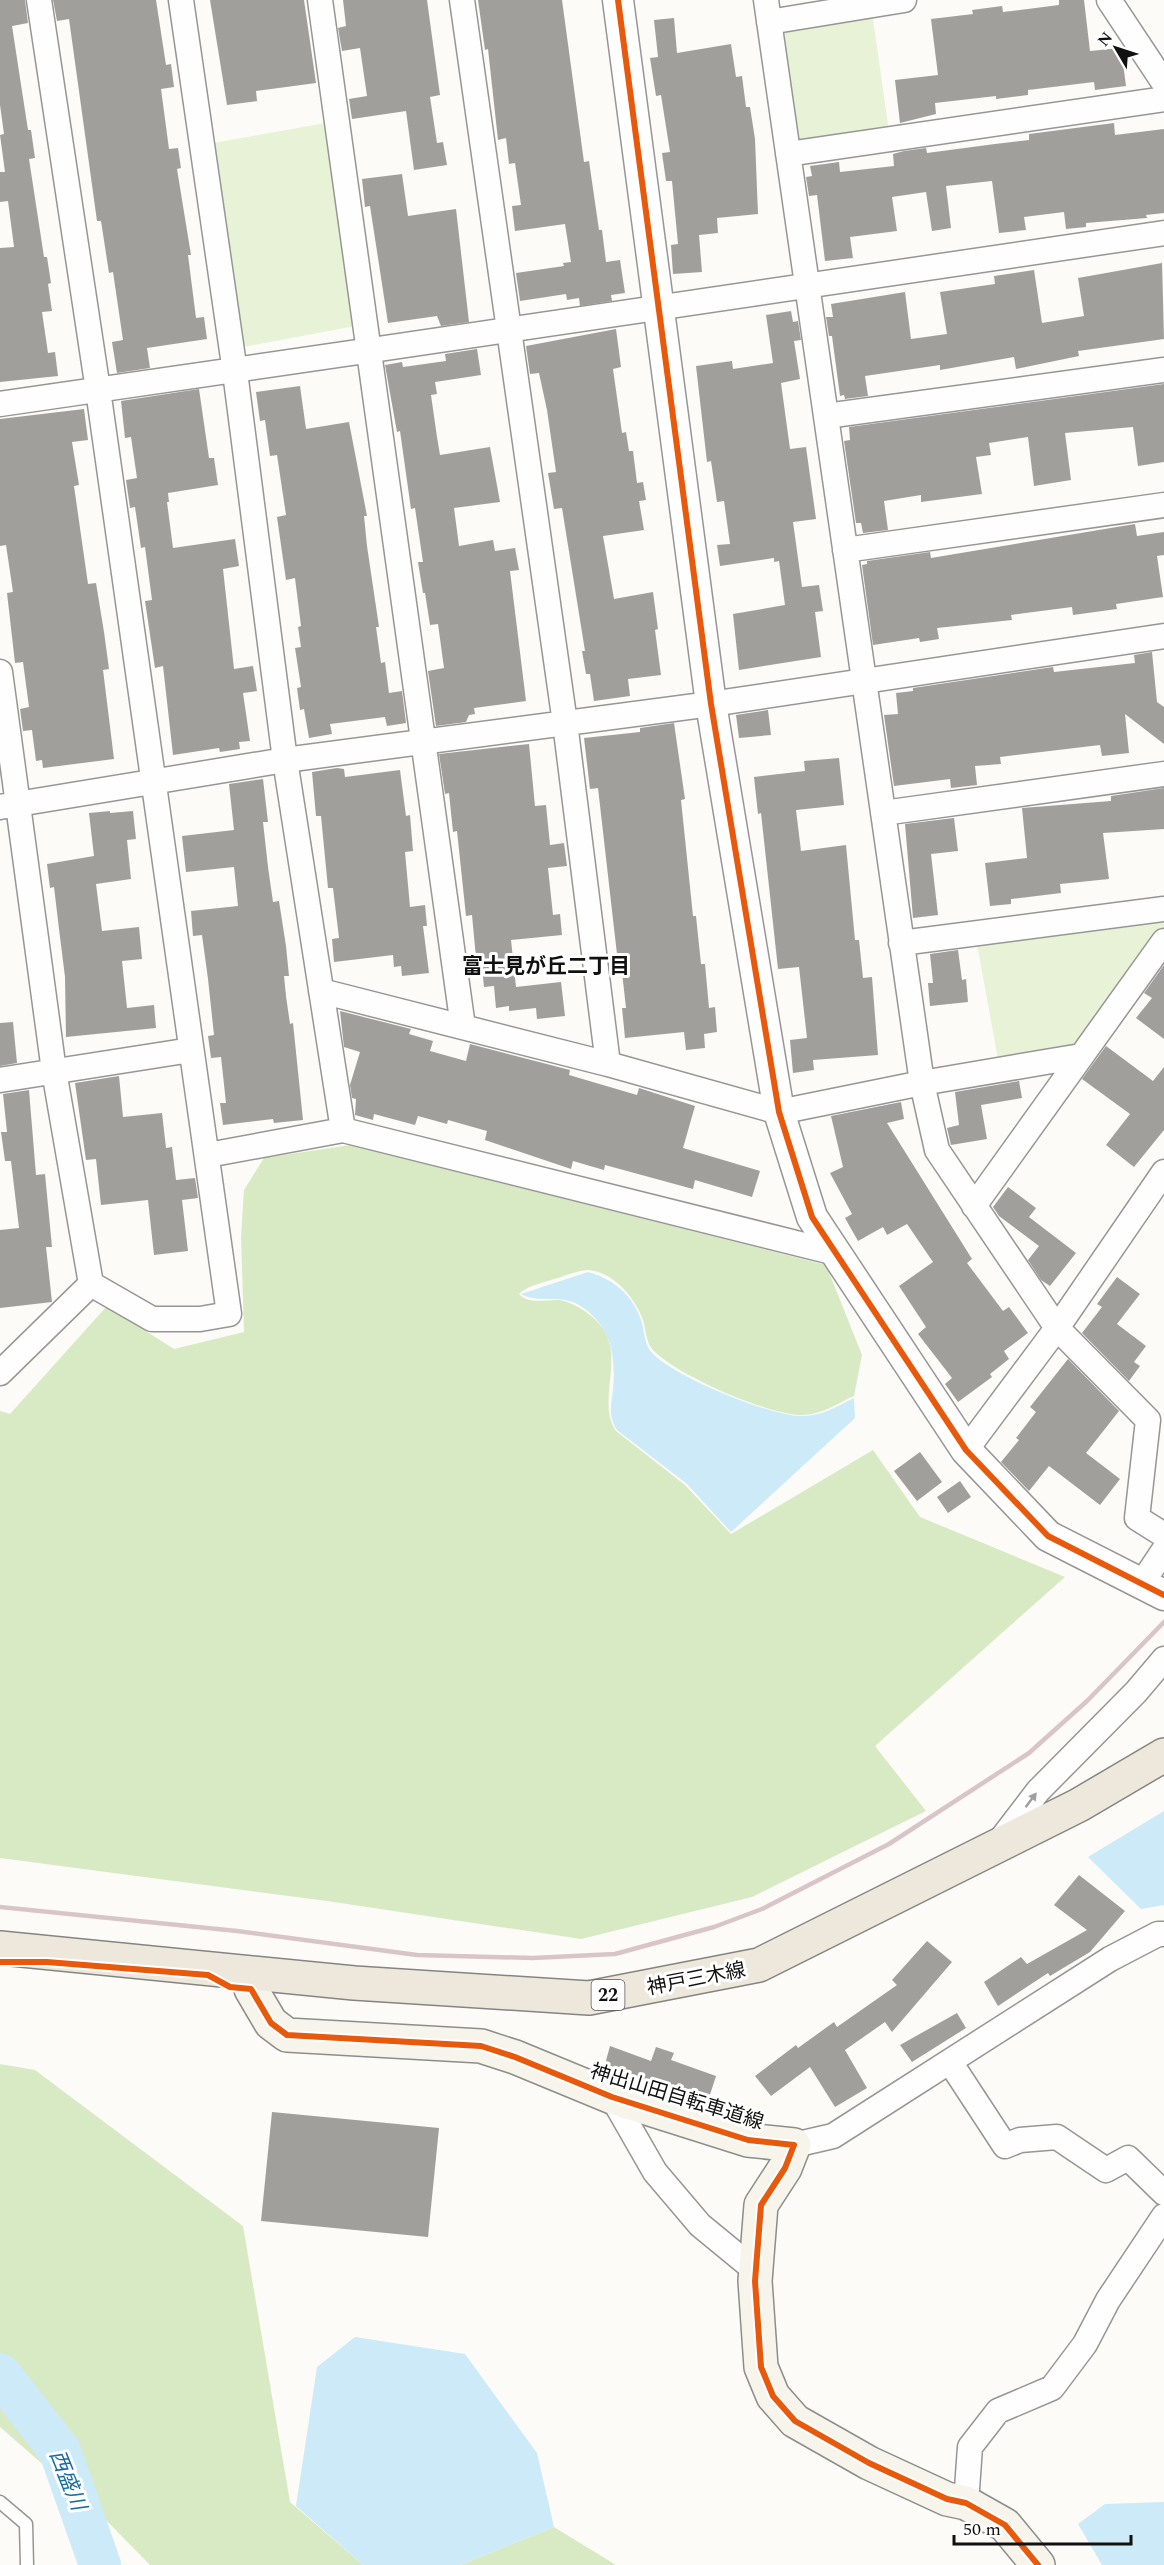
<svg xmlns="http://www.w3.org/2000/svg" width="1164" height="2565" font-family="Spectral,'Noto Sans JP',serif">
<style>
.green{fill:#e7f2d7}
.forest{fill:#d8eac4}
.water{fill:#cceaf7}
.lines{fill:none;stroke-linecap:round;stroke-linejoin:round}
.river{stroke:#cceaf7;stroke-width:42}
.building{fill:#a19f9c}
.service-casing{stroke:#979695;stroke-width:15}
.minor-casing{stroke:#979695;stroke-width:27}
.tertiary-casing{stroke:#979695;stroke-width:33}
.secondary-casing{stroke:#8d8d8b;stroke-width:36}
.primary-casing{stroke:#848482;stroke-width:36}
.service{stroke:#fffefe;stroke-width:12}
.minor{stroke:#fffefe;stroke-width:24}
.tertiary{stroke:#fffefe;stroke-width:30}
.secondary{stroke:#f6f4eb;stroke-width:33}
.primary{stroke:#ede8db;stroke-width:33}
.rail{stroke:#d9c5c7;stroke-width:4.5}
.cycleway-casing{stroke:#fff;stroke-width:10}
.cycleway{stroke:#e8590c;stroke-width:6}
.oneway{fill:#a09f9f}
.labels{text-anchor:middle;stroke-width:6;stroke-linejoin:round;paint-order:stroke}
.shield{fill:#fff;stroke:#585858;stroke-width:1.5}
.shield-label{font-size:18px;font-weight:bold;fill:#111}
.street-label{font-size:20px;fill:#111;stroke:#fff}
.neighbourhood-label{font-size:21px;font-weight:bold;fill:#111;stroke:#fff}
.water-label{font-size:21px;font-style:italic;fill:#166da6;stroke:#fff}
</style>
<rect width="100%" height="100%" fill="#fcfbf7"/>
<path class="green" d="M871,5L890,139L788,154L769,22Z
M337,121L366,324L232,349L202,145Z
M1164,909V941L1081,1056L1000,1070L975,933Z"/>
<path class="forest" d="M350,1145L826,1265L862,1355L854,1396C836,1404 823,1414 803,1415C770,1416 676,1375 653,1350C646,1343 646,1330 643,1320C635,1298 614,1272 588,1270C580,1270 569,1274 561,1277C549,1281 528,1285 519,1294C529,1305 546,1299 559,1300C574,1302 593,1315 602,1327C625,1359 596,1402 616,1431L685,1485L731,1534L873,1450L920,1517L1065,1577L875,1746L926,1811L752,1897L581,1939L327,1901L0,1858V1411L10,1414L107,1306L174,1349L244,1332L241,1237L244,1190L264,1158Z
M0,2064L35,2070L243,2226L290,2502L363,2565H150L101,2515L0,2427Z
M554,2527L616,2565H460Z"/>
<path class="water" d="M588,1272C614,1279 634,1296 642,1323C644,1331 645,1343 649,1349C665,1374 774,1418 803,1416C823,1416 837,1406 854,1398L855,1418L731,1532L687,1484L617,1430C608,1416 611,1406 613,1390C616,1354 611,1325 579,1305C561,1294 539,1304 521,1294Z
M1164,1811V1905L1141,1909L1088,1857Z
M355,2337L465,2354L537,2453L554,2527L460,2565H363L296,2506L317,2367Z
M1164,2502V2565H1102L1078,2524L1105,2504Z"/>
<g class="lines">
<path class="river" d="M0,2374L60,2451L100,2565"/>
</g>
<path class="building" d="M0,0H25L28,23L12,26L28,130H31L35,158L29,159L44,257H47L51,283L48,284L52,311L42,312L48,353L55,352L58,376L0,382V248L14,247L8,201L0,202V172H5L0,135L4,134L0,105Z
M53,0H156L166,65L171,64L174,87L161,89L169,149L178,148L181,168L177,169L191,255H188L196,318L204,317L207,339L147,348L150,368L117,373L112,342L123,340L113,272L109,273L101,221H97L69,19L57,21Z
M210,0H304L316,83L256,91L257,101L227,105Z
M343,0H427L440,95L430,97L437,143L443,142L447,165L414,170L406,111L352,119L349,99L367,96L360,48L342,51L338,28L346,26Z
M478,0H562L584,162L589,161L599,230H602L606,262L620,260L625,293L611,295L612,301L580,306L579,298L567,300L566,294L520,301L516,273L564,266L563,263L571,262L565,224L515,231L512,206L521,205L515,163L509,164L506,138L498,140L488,49L485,50Z
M1059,0H1084L1090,51L1121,48L1126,86L1095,90L1094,82L1028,90V95L996,99V96L935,103L936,114L900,123L895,80L938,75L931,19L973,14L972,10L1002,6L1003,12L1059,5Z
M674,18L677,53L731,44L736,77L742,76L746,107H750L755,139L758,214L717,218L718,233L699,235L702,272L673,274L671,245L678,244L672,181H666L662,153L670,152L661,95L656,96L650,58L658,57L654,20Z
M1114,123L1115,135L1164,129V213L1146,215L1147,218L1086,223V227L1066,229L1064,212L1024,217L1026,230L999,233L992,181L946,186L951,228L932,231L926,192L892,197L897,231L850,237L853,258L825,261L817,195L809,196L806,177L812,176L810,166L839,162L840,172L894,166L893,154L904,151L926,148L927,153L995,144L1029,140V134Z
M402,174L408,216L456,209L469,322L441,326L437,316L388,323L370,206L365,207L362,179Z
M1162,263L1164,339L1078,351L1079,356L1016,369L1014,357L940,370V365L865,376L868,396L845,399L844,395L840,396L832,336H829L826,317H833L831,304L905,292L911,339L947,334L940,292L995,284L994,276L1034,270L1042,323L1084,316L1078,278Z
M791,311L793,322L798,321L801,340L794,341L800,379L781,383L790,449L806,447L816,519L793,522L802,587L819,585L823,611L815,612L821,657L739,670L733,614L785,605L779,561L774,562V558L720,566L717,545L730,544L724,501L717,502L711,461L707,462L696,366L732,361L733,369L773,363L766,315Z
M616,329L621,367L613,369L622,433L626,432L629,451H633L637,483L643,482L646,500L639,501L644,530L603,536L614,599L653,592L658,629L655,630L661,675L628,679L630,696L594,701L590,674H586L582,651H585L562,508L554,509L548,473L556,472L547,410L539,373L530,374L526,346Z
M477,349L481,375L435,382L437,394L431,395L437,437L440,455L490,447L500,502L454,508L459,546L493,540L495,551L515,548L519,570L510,571L526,701L474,708L475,714L469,715L466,722L436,726L428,671L444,668L438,624L430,625L425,593H423L418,562H423L415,508L411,509L400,431L397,432L385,365L402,362L403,367L446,361L445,354Z
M1164,384V462L1138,466L1133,427L1065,433L1071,480L1034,486L1028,437L989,443L991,455L976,457L982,494L921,502V495L884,501L888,530L863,533L861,523H856L844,441L850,440L849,427Z
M300,386L306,429L349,422L367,516H364L367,546L379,627H376L381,663L385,662L389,693L402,691L406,723L387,726L385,717L330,724L332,734L309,738L304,709L300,710L297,688L301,687L295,648L301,647L298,627L301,626L295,578L286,580L277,517L286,515L277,455L270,456L265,420L260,421L256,392Z
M199,389L209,458H214L218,485L168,493L169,502H167L173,548L235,539L239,566L223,569L234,669L253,666L257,691L243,693L250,741L239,742L240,749L220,752L219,748L173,755L163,666L155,668L145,601L152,600L145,547L141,548L135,507L130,508L126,480L137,478L131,437L125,438L121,401Z
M84,409L88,440L72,442L79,485L74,486L88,584L96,583L104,632L109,669L103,670L114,759L43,768L42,760L36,761L32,730L23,731L20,709L29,707L23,662L15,663L7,593L13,592L6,545L0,546V419Z
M1135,524L1137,536L1164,532V555L1157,556L1163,597L1116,604L1117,609L1073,615L1072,607L1011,615L1012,620L937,628L939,639L920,642L919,638L873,645L862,565L867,564V561L930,552L931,558Z
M1152,652L1157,702L1164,707V744L1125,714L1129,753L1102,756L1100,745L1000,757L1001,764L975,766L977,785L951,788L950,779L894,786L884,715L898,714L896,693L913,691V688L1053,667L1054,672L1135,663L1134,655Z
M768,710L771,735L739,738L736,715Z
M674,723L685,799L681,800L693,916H696L701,964H705L709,1008L715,1007L717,1032L704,1034L705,1048L686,1050L684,1032L625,1038L622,1008H626L621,963H618L598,788L590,789L584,738L640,732V728Z
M529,744L535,806L546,805L550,845L564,843L567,866L548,868L553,915L560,914L562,935L511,940L516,987L561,982L565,1016L537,1019L536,1008L509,1011V1006L496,1008L494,986L484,987L481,957L476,958L472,915L466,916L457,831L453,832L449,793L445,794L439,754Z
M839,758L844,805L796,810L801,851L846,845L855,940H859L863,978L872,977L878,1055L813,1060L814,1070L793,1073L790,1040L807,1038L799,967L778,969L761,813L758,814L754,777L805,771L804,761Z
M337,768L344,769L345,777L400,770L406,816L410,815L413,851L405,852L410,907L425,905L427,926H423L429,973L402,976L401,966L394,967L393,955L334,962L332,939L339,938L333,888H328L321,816H316L312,772Z
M263,779L268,822H263L268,867L273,902L279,901L286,946L289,976H284L286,996L290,1024L293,1023L303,1120L274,1123L273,1119L223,1125L220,1103H226L221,1057L211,1058L208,1036L214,1035L208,979L202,935L193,936L191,911L238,906L234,867L186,872L182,836L234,830L229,784Z
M1164,788V829L1103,833L1109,879L1060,884L1061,893L1011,899V904L990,906L985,863L1027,858L1022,808L1111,801V796Z
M110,811V813L133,811L136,839L127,840L131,879L96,884L102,931L139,927L142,959L122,961L127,1008L154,1005L156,1028L66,1037L65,977L59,929L54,887L50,888L47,864L94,856L89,813Z
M954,818L958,851L931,854L938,915L913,918L905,824Z
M958,950L962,980L966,979L968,1002L930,1006L928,983H933L930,954Z
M1164,965V1039L1136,1018L1152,998L1144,993Z
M340,1011L411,1029L409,1034L433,1041L430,1051L466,1061L470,1044L570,1070L569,1075L637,1095L639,1088L695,1106L683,1148L760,1171L752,1197L695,1180L693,1189L605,1165L604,1170L573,1161L571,1169L485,1140L487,1131L448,1120L447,1124L418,1116L415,1125L374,1114L373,1120L355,1115L356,1099L352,1098L350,1085L360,1052L344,1047Z
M13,1022L17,1063L0,1066V1023Z
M1106,1046L1153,1081L1164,1067V1130L1134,1167L1106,1145L1130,1114L1082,1079Z
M119,1076L123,1117L162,1113L166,1148L172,1147L176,1180L195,1178L198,1198L182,1200L188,1251L154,1255L148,1200L101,1205L96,1159L86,1160L75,1083Z
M1019,1081L1022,1098L981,1105L987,1139L951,1145L947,1128L959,1125L955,1092Z
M29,1090L36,1175L45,1174L52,1247H46L52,1302L0,1308V1230L19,1228L11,1161H5L1,1132H7L3,1094Z
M901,1102L904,1119L887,1123L972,1259L967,1263L1003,1311L1009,1307L1028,1333L1004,1351L1009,1359L990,1374L992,1377L958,1402L945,1384L952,1378L918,1334L926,1327L899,1286L933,1262L907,1224L887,1235L883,1227L858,1241L845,1218L852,1214L830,1173L843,1167L831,1116Z
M1008,1187L1036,1208L1029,1217L1076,1253L1050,1286L1041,1280L1028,1260L1039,1246L999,1216L993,1207Z
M1117,1277L1140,1294L1117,1324L1146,1346L1134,1362L1140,1366L1129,1381L1082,1333L1102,1307L1097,1304Z
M1068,1359L1119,1411L1086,1453L1120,1479L1100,1505L1049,1466L1029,1491L1001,1462L1019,1440L1016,1438L1036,1412L1030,1407Z
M920,1452L942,1482L917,1501L894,1471Z
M960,1481L971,1497L948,1513L937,1497Z
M1079,1875L1125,1911L1090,1952L1050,1976L1048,1973L998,2006L984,1982L1021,1957L1027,1964L1087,1930L1054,1905Z
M927,1941L952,1962L892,2032L885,2022L845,2050L867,2088L835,2107L810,2067L771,2096L755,2076L796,2045L798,2048L834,2022L837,2027L897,1985L892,1980Z
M957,2013L966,2028L912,2062L900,2045Z
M610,2046L651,2061L656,2047L674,2053L671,2060L716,2076L706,2107L642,2087L644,2081L604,2068Z
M272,2112L439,2128L428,2237L261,2221Z"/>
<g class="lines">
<defs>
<path id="service" d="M0,2502L26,2524L27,2565"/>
<path id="minor" d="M181,0L235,372L285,760L343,1130
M320,0L463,1027
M462,0L565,723L608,1064
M766,0L922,1083L937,1150L1057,1328L1148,1420L1137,1518L1164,1535
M1109,0L1164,83
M769,22L904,0
M788,154L1164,99
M0,404C388,347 776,293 1164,233
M826,416L1164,370
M845,550L1164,505
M0,672L54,1071L91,1284
M0,807L285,760L711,704L1164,636
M883,813L1164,774
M901,943L1164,909
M321,991L608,1064L779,1112L922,1083L1081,1056
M0,1080L191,1050
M208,1155L343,1130L836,1253
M974,1206L1164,941
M0,1373L91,1284L152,1319H200L229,1314L98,390L39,0
M966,1450L1057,1328L1164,1172
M1142,1583L1164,1550
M999,1842L1038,1791L1136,1692L1164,1659
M950,2062L1005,2146L1020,2140L1057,2137L1106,2170L1128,2158L1164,2193
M612,2097L655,2172L700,2225L756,2271
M794,2145L833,2136L1110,1959L1158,1934H1164
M966,2503L970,2447L998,2411L1052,2388L1085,2344L1108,2300L1164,2216"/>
<path id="tertiary" d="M618,0L711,704L779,1112L812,1217L966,1450L1048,1536L1164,1595"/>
<path id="secondary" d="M251,1989L271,2023L287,2035L481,2046L515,2057L612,2097L748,2140L794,2145L785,2168L761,2205L755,2281L761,2367L773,2396L795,2421L869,2463L947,2499L966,2503L1005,2525L1038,2565"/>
<path id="primary" d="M0,1948L354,1983L589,1998L759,1965L1079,1805L1164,1755"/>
</defs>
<use href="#service" class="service-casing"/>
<use href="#minor" class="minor-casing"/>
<use href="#tertiary" class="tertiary-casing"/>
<use href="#secondary" class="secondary-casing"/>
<use href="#primary" class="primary-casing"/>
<use href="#service" class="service"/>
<use href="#minor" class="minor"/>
<use href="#tertiary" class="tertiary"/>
<use href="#secondary" class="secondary"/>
<use href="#primary" class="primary"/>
<path class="rail" d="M0,1907L237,1931L417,1955L533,1958L615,1954L714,1927L762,1909L889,1844L1029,1753L1087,1701L1164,1622"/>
<defs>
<path id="cycleway" d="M618,0L711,704L779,1112L812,1217L966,1450L1048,1536L1164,1595
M0,1962H47L208,1975L230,1987L251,1989L271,2023L287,2035L481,2046L515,2057L612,2097L748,2140L794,2145L785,2168L761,2205L755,2281L761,2367L773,2396L795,2421L869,2463L947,2499L966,2503L1005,2525L1038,2565"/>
</defs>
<use href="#cycleway" class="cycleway-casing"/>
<use href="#cycleway" class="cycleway"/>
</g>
<defs><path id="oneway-solid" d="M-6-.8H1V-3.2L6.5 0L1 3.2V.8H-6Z" transform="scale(1.5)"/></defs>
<use class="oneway" href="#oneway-solid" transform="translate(1031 1800) rotate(-53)"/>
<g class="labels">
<rect class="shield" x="591.5" y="1980" width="33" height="30" rx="4.5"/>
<g class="shield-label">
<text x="608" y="2001">22</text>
</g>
<g class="street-label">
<text transform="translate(696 1978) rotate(-11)" y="7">神戸三木線</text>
<text transform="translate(677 2096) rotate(17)" y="7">神出山田自転車道線</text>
</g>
<g class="neighbourhood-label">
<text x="546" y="973">富士見が丘二丁目</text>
</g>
<g class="water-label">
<text transform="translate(68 2480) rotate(68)" y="7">西盛川</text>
</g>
</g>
<g transform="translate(1116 48) rotate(309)" stroke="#ffffff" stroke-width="4.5" paint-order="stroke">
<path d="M0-4.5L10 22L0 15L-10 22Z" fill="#111111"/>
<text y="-9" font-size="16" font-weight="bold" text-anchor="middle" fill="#111111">N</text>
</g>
<path d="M954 2535v9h177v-9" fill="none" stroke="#111111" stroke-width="3"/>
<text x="963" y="2535" font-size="18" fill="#111111" stroke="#ffffff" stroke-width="4.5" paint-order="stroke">50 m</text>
</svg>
